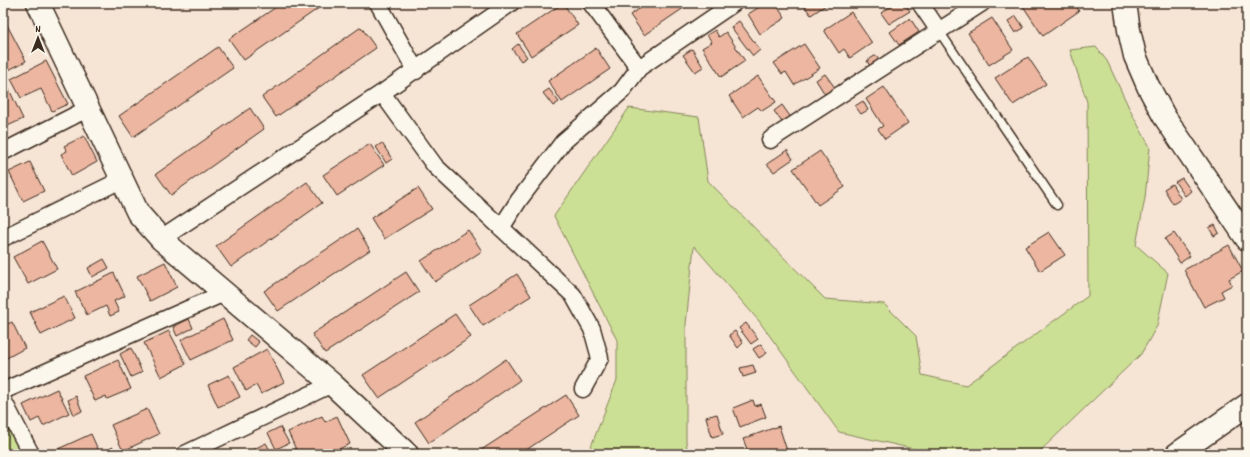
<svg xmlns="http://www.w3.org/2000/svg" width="1250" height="457" font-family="Dekko,sans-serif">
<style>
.green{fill:#cce095;stroke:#84855a}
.building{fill:#ecb6a0;stroke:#3b2a1e}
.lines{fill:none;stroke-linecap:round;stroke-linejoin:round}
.lane-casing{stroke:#3b2a1e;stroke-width:11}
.street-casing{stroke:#3b2a1e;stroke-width:19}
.secondary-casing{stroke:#3b2a1e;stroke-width:25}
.lane{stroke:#fbf7ec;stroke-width:8}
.street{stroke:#fbf7ec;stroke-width:16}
.secondary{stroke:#fbf7ec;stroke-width:22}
</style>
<rect width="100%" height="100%" fill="#f6e4d5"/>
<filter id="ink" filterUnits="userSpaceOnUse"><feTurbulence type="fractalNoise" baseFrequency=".025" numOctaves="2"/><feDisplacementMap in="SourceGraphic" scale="8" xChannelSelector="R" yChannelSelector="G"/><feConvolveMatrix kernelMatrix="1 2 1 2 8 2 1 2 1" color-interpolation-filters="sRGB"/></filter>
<g filter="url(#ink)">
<path class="green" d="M1096,47L1107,61L1132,114L1150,147L1145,198L1136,245L1168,273L1157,326L1141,354L1037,454H936L839,432L759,321L694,246L686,324V441L688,454H588L617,380V340L554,216L629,108L699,117L708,181L825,299L884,304L916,336L922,375L966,385L1088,296L1087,102L1070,50Z
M3,417L21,454H3Z"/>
<path class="building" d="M282,3H326L244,60L229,39Z
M563,3L578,25L531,56L517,34Z
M648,3H691L644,35L630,15Z
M766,3H775L785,18L760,34L748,14Z
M802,3H829L811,15Z
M896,3H904L910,11L889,24L881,13Z
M1021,3H1074L1079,11L1043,36Z
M851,12L872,43L850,58L844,49L839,53L824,30Z
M1016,16L1024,28L1015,33L1008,22Z
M910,18L919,32L899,45L890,32Z
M992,18L1013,50L989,65L968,33Z
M739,21L760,50L753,56L731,27Z
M6,23L26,61L3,73V25Z
M361,27L376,48L276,117L262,97Z
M715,30L719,37L726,32L745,61L721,77L702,48L712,42L707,35Z
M518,44L527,57L521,61L512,49Z
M804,44L820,68L794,85L786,72L782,74L774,63Z
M218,47L233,68L133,137L119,116Z
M596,48L610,69L562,102L548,81Z
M692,49L703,67L695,72L683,55Z
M876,55L882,63L872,69L867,61Z
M1028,57L1046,84L1013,105L995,78Z
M46,61L68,104L52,111L41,89L21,98L11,79Z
M825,74L836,89L826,96L816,80Z
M758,76L776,102L762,111L758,107L743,117L729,96Z
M6,83L23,119L3,128V84Z
M884,87L908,123L885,139L878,129L883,126L866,99Z
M549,89L559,102L553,106L543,93Z
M863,101L868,110L861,114L855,106Z
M782,105L792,119L784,125L774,111Z
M250,108L264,129L171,195L156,174Z
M84,136L97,162L72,176L61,154L67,151L64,146Z
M382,143L392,159L386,163L376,147Z
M370,144L384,165L337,196L323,175Z
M787,150L793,159L774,172L767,164Z
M820,151L845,187L818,205L793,169Z
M30,162L44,191L23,201L9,172Z
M1182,178L1191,191L1185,196L1175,182Z
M307,182L322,203L231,267L216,246Z
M1172,184L1181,199L1173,204L1164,189Z
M418,188L432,209L384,239L371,218Z
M1215,225L1219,233L1214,236L1209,228Z
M357,229L370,250L278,311L264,291Z
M468,230L482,251L435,282L421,261Z
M1049,232L1065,255L1040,271L1025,247Z
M1174,233L1190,256L1180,263L1165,239Z
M42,241L57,269L28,284L13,257Z
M1229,245L1243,271L1229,279L1232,285L1221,291L1224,297L1204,307L1184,270Z
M104,259L109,268L92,277L88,268Z
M165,262L177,287L150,301L137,276Z
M406,272L419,292L325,353L312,334Z
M114,273L125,296L114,301L119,312L110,316L106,306L87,315L75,292Z
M517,274L531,296L483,326L469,305Z
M64,296L75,318L41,335L30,312Z
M455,314L471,337L379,398L363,375Z
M189,319L193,328L177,336L173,327Z
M223,319L233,340L191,360L181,340Z
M12,322L25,348L3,360V326Z
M746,323L758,339L751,344L739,328Z
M169,331L186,364L161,377L144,343Z
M735,331L743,343L738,348L729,335Z
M250,335L259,342L255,347L246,340Z
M761,344L767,353L759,358L753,349Z
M131,348L142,372L131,377L120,354Z
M267,349L284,382L261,394L256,385L246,391L234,367Z
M506,359L520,380L429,443L415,422Z
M118,360L131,389L107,399L106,396L95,401L83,376Z
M753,365L756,373L743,377L740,368Z
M229,375L240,397L218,407L208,385Z
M57,389L69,413L43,426L39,418L31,422L23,405Z
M566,395L579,415L520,454H475Z
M76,396L82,411L74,415L68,400Z
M753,400L755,406L761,404L766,417L740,427L733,408Z
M147,409L159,434L123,451L111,425Z
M717,414L723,434L712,437L706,417Z
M322,416L325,422L337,416L350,444L328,454H298L288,432Z
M779,426L788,454H749L743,439Z
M280,427L289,443L276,449L268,433Z
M91,434L100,454H60L58,449Z
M266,443L272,454H246V453Z
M113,447L117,454H105L104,452Z"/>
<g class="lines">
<defs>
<path id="lane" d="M939,31L1057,205"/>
<path id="street" d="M378,3L416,71
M591,3L639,68
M920,3L939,31
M382,93L435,166L573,295L592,329L600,358L583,389
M770,140L982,3
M3,152L89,108
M501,228L519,200L563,142L622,91L639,68L734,3
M3,238L123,179
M161,239L382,93L511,3
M3,391L224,293
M3,400L31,454
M185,454L332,384"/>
<path id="secondary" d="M38,3L138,213L161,239L332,384L407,454
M1125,3L1129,30L1135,56L1148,86L1164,116L1247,239
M1177,454L1247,405"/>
</defs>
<use href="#lane" class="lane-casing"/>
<use href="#street" class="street-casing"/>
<use href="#secondary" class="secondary-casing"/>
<use href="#lane" class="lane"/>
<use href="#street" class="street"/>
<use href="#secondary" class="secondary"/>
</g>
</g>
<rect width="1250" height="457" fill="none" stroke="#fbf7ec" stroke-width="16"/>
<rect x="8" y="8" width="1234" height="441" fill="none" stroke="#3b2a1e" stroke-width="1.5" filter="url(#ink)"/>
<g transform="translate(38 38)" stroke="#fbf7ec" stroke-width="3" paint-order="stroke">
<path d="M0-3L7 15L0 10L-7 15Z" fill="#3b2a1e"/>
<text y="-6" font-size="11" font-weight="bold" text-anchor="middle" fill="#3b2a1e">N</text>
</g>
</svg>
